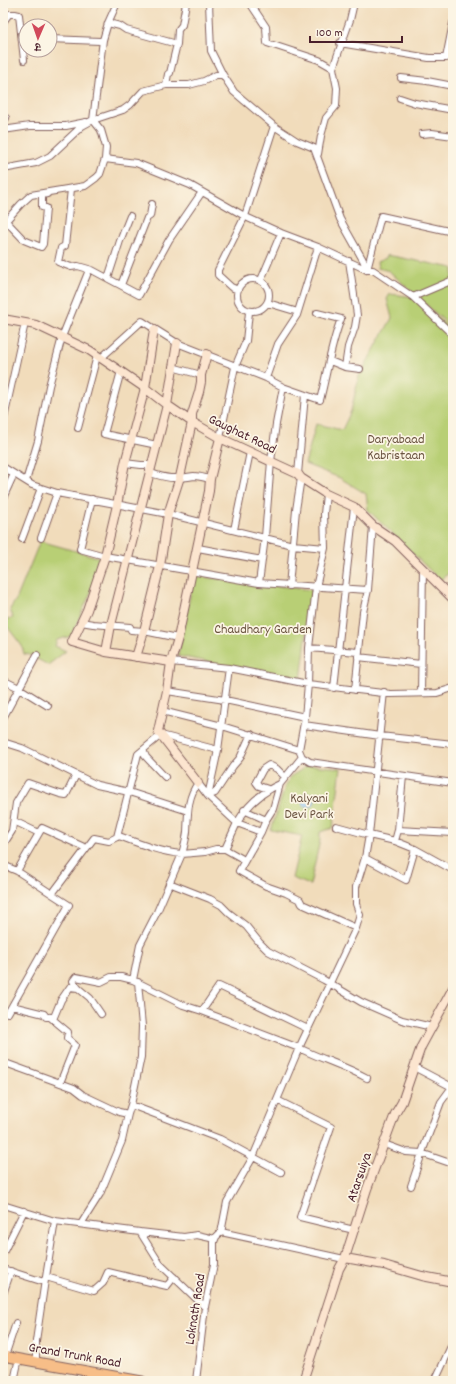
<svg xmlns="http://www.w3.org/2000/svg" width="456" height="1384" font-family="Dekko,'Playpen Sans Deva',sans-serif">
<style>
.green{fill:#b8cf74;stroke:#817750}
.water{fill:#80bdf3;stroke:#656e8f}
.lines{fill:none;stroke-linecap:round;stroke-linejoin:round}
.street-casing{stroke:#84615d;stroke-width:8}
.secondary-casing{stroke:#84615d;stroke-width:10}
.primary-casing{stroke:#84615d;stroke-width:11}
.street{stroke:#fff;stroke-width:6}
.secondary{stroke:#fce5cf;stroke-width:8}
.primary{stroke:#f7be88;stroke-width:9}
.labels{text-anchor:middle;stroke-width:3.5;stroke-linejoin:round;paint-order:stroke}
.street-label{font-size:14px;fill:#4a1f2b;stroke:#fcf5e5}
.park-label{font-size:14px;fill:#6b5441;stroke:#fcf5e5}
</style>
<rect width="100%" height="100%" fill="#fcf5e5"/>
<filter id="ink" filterUnits="userSpaceOnUse"><feTurbulence type="fractalNoise" baseFrequency=".025" numOctaves="2"/><feDisplacementMap in="SourceGraphic" scale="8" xChannelSelector="R" yChannelSelector="G"/><feConvolveMatrix kernelMatrix="1 2 1 2 8 2 1 2 1" color-interpolation-filters="sRGB"/></filter>
<filter id="wash" filterUnits="userSpaceOnUse"><feTurbulence type="fractalNoise" baseFrequency=".012" numOctaves="4" result="noise"/><feDisplacementMap in="SourceGraphic" scale="16" xChannelSelector="R" yChannelSelector="G"/><feGaussianBlur stdDeviation="0.9" result="paint"/><feColorMatrix in="noise" values="0 0 0 0 0 0 0 0 0 0 0 0 0 0 0 0 0 1.4 0 .05"/><feComposite in="paint" operator="in"/></filter>
<g filter="url(#wash)">
<rect width="100%" height="100%" fill="#f1dcbb"/>
<path class="green" d="M387,255L453,268V329L389,271L378,268L377,262L386,258Z
M390,294L415,297L453,332V570L440,580L368,510L366,494L340,478L305,464L316,424L342,430L351,411L359,376L392,318L387,299Z
M40,541L101,558L91,592L71,636L57,640L55,646L66,651L48,665L30,655L24,654L22,646L3,621V617L6,619L13,618L10,609L17,598Z
M194,576L312,590L301,680L178,656Z
M309,765L341,768L333,828L320,832V840L310,885L292,878L302,836L271,830L285,787L291,776Z"/>
<path class="water" d="M301 800a7 7 0 1 1 14 0a7 7 0 1 1-14 0Z"/>
</g>
<g filter="url(#ink)">
<g class="lines">
<defs>
<path id="street" d="M209,3L211,51L223,75L234,92L274,126L297,141L314,148L340,219L363,260L367,270
M250,3L266,27L267,43L319,60L333,68
M3,22L9,14H15L19,15L21,33L26,35
M108,23L117,3
M21,33L24,60
M50,39L100,41L103,40
M340,43L429,58H446L453,56
M446,58L453,23
M401,78L427,81L453,86
M166,85L168,74L170,73L177,44L178,30L182,25L186,3
M400,98L415,103L453,110
M3,122L6,118
M3,130L30,126H66L86,122
M422,134L432,133L453,136
M318,154L321,136L326,118L336,106L337,88L333,68L350,20L354,3
M105,159L136,163L190,185L248,218L281,233
M3,169L36,163L50,156L82,126L93,120L123,110L130,105L143,91L166,85H189L204,81L216,75H223
M71,189L65,246L61,248L58,262L71,267L78,266L92,270L139,295L169,240L202,192
M6,221L24,240L41,247L43,244L46,208L42,207V195L47,194
M3,224L21,204L31,195L85,186L96,178L100,174L105,159L106,147L101,130L93,120L103,40L108,23L120,26L126,30L177,44
M367,270L381,216L453,232
M108,278L120,241L130,216
M237 295a16 16 0 1 1 32 0a16 16 0 1 1-32 0Z
M261,280L281,233L318,247L367,270H373L413,297L453,335
M121,285L147,218L150,216L152,204
M238,290L231,287L218,275V270L245,216L274,126
M413,297L453,280
M268,303L298,312
M101,358L142,321L177,343L266,378L283,387L320,400C327,373 331,344 341,319L317,313
M330,361L345,367L360,369
M172,367L201,375
M345,367L348,347L355,327L357,315L349,261
M121,371L104,434L157,445
M266,378L278,344L297,315L318,247
M3,423L25,323
M78,428L97,356
M220,438L235,367L246,341L249,312
M125,463L141,465H148L150,473C158,475 167,479 176,478C182,478 188,477 194,476C199,476 205,478 210,479
M3,467L32,485L57,493L168,514L293,545L325,548
M298,474L305,395
M26,481L38,441L49,386L62,337L89,270
M326,494L324,514L325,548L316,587L309,648L308,684L305,717L299,750L302,757L280,784L273,809L266,820L261,832L239,871L266,886L286,893L300,900L302,904L356,928
M3,498L14,474
M92,499L80,549L105,556L259,583L368,590
M234,530L250,452
M41,538L57,493
M22,539L41,488
M198,548L262,560
M259,583L265,537L271,461L276,424L283,387
M289,586L296,510L301,478
M81,622L93,624L130,627L131,630L144,631L178,638
M309,648L358,652
M358,657L421,664
M171,662L229,668L308,684L391,694L437,693L453,688
M3,680L19,688L48,706
M334,688L354,507
M355,690L363,612L368,590L373,526
M167,691L225,700L305,717
M421,693L423,569
M162,711L222,726L299,750
M3,718L37,655
M304,725L380,736L453,744
M251,734L240,758L233,766L215,793L208,796L237,823C247,805 262,792 280,784
M3,742L22,748L97,785L129,792L188,811
M143,750L146,757L165,777
M302,757L310,762L453,783
M268,789L259,786L256,782L263,769L269,765L277,769L285,777
M244,810L266,820
M14,821L39,833
M336,826L369,835L395,841L415,849L453,870
M398,830L453,833
M117,837L138,754L161,735L218,750
M395,841L398,830L403,776
M3,845L12,831L16,803L28,783L60,794L66,795L76,775
M225,849L237,823L261,832
M365,858L406,880L415,849
M3,865L17,871L52,894L94,838L109,841L119,836C140,844 160,852 182,854C184,847 186,839 187,832C188,814 187,798 198,783L208,796L218,750L229,668
M17,871L42,828L86,848
M169,883L210,899L221,905L229,913L246,926L259,942L268,951L324,980L361,1002L402,1020L432,1027
M133,980L140,945L157,912L182,854L205,852L216,849H225L241,858L244,862
M12,1006L44,1014L46,1017H54L61,1000L70,987L78,988
M202,1011L219,986L308,1029
M3,1012L8,1013L69,905L52,894
M101,1014L90,998L78,988L73,981L76,977L101,982L111,977H121L133,980L183,1005L202,1011L299,1048L356,928L360,915L356,904V887L365,858L369,835L384,692
M50,1017L68,1032L67,1038L75,1045L60,1083
M3,1064H8L74,1088L83,1095L119,1112L128,1114L131,1105L220,1139L281,1172
M414,1067L452,1087L453,1086
M277,1100L331,1127L300,1217L354,1230
M131,1105L141,1057L142,1026L138,982
M384,1144L406,1152L421,1153L453,1164
M411,1186L424,1147L441,1102L452,1087
M3,1205L55,1221L140,1232L160,1264L205,1307
M81,1224L100,1194L122,1141L128,1114
M140,1232L184,1237L197,1235L215,1239
M221,1233L227,1202L253,1157L299,1048C321,1059 345,1066 367,1078
M3,1253L24,1211
M3,1269L44,1282L46,1277L94,1291L103,1283L108,1272L167,1286L174,1277
M46,1277L55,1221
M3,1294L11,1271
M5,1356L16,1323
M36,1362V1341L45,1280
M14,1381L19,1358
M93,1381L95,1372
M196,1381L205,1307L214,1264V1242L216,1237L221,1232L344,1259
M410,1381H414
M435,1381L453,1342"/>
<path id="secondary" d="M3,319L36,325L89,350L145,388L167,405L192,422L220,438L298,474L301,478L326,494L354,507L373,526L395,541L453,599
M154,330L145,388L125,463L117,505L105,556L87,610L72,642L106,652L171,662L167,691L158,731L198,783
M106,652L111,625L167,405L177,343
M136,657L144,631L160,566L168,514L180,477L192,422V414L199,392L201,382V375L207,354
M171,662L178,638L209,491L210,479L220,438
M345,1258L384,1265L422,1276L453,1282
M303,1381L333,1288L339,1269L345,1258L367,1189L395,1114L402,1102L421,1047L453,988"/>
<path id="primary" d="M3,1356L142,1381"/>
</defs>
<use href="#street" class="street-casing"/>
<use href="#secondary" class="secondary-casing"/>
<use href="#primary" class="primary-casing"/>
<use href="#street" class="street"/>
<use href="#secondary" class="secondary"/>
<use href="#primary" class="primary"/>
</g>
</g>
<g class="labels">
<g class="street-label">
<text transform="translate(243 433) rotate(26)" y="5">Gaughat Road</text>
<text transform="translate(358 1177) rotate(-71)" y="5">Atarsuiya</text>
<text transform="translate(194 1309) rotate(-81)" y="5">Loknath Road</text>
<text transform="translate(75 1354) rotate(10)" y="5">Grand Trunk Road</text>
</g>
<g class="park-label">
<text x="396" y="443">Daryabaad<tspan x="396" dy="16">Kabristaan</tspan></text>
<text x="263" y="633">Chaudhary Garden</text>
<text x="309" y="802">Kalyani<tspan x="309" dy="16">Devi Park</tspan></text>
</g>
</g>
<rect width="456" height="1384" fill="none" stroke="#fcf5e5" stroke-width="16"/>
<g transform="translate(38 38) rotate(182)"><circle r="19" fill="#fcf5e5" stroke="#b59f9b"/>
<path d="M0-3L7 15L0 10L-7 15Z" fill="#d1495b"/>
<text y="-6" font-size="11" font-weight="bold" text-anchor="middle" fill="#4a1f2b">उ</text>
</g>
<path d="M310 36v6h92v-6" fill="none" stroke="#4a1f2b" stroke-width="2"/>
<text x="316" y="36" font-size="12" fill="#4a1f2b" stroke="#fcf5e5" stroke-width="3" paint-order="stroke">100 m</text>
</svg>
